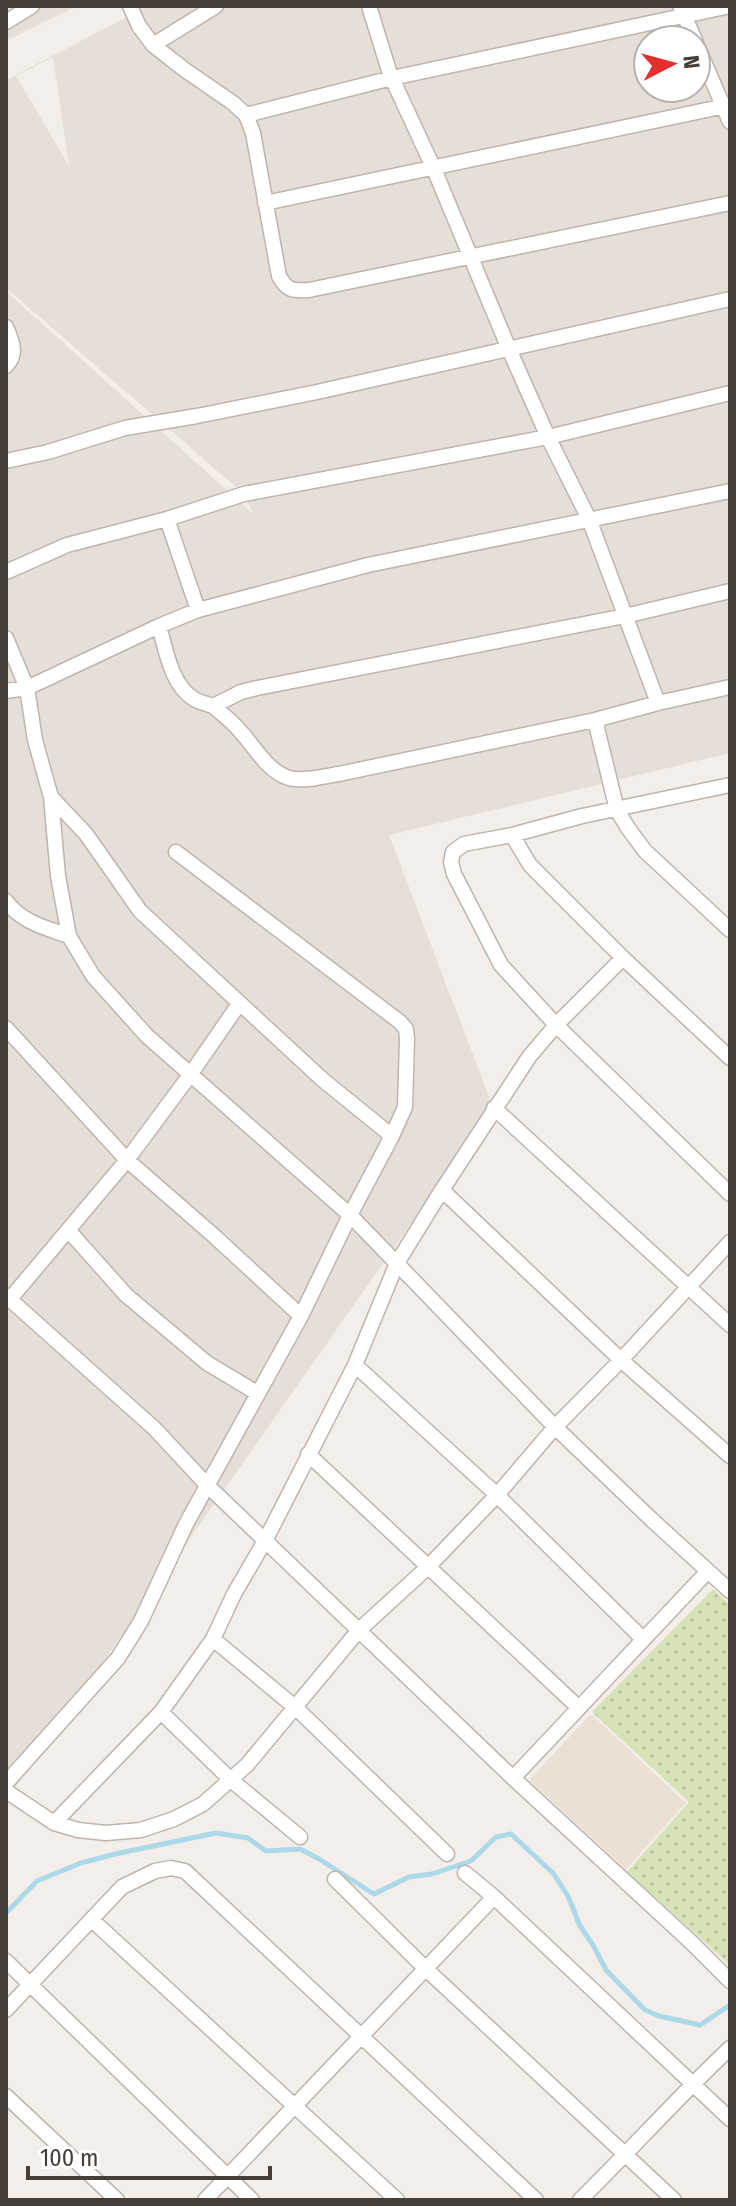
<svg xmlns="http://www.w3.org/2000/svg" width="736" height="2206" font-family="'Fira Sans Condensed',sans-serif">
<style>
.residential{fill:#e6dfd8;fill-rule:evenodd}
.education{fill:#eae1d4}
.park{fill:url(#park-dots)}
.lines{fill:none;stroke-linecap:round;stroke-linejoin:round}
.stream{stroke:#acd9e9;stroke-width:5}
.minor-casing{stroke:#bdb5ac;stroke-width:17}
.minor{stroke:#fff;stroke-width:14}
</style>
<defs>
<pattern id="park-dots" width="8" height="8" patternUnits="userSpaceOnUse" patternTransform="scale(2)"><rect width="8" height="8" fill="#d5e3b6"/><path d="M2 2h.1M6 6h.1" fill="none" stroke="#b8c49d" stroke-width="1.8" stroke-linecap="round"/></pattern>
</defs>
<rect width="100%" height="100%" fill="#f3eee9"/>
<path class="residential" d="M6,6H77L6,41Z
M148,6H730V753L389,835L493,1107L6,1800V291L253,514L244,494L6,288V80ZM648,40H696V88H648ZM53,57L69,166L16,76Z"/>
<path class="education" d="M591,1714L686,1803L626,1869L529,1780Z"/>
<path class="park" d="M713,1589L730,1605V1965L627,1872L689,1802L592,1712Z"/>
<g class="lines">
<path class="stream" d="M6,1913L37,1881L81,1863L115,1854L216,1833L248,1838L266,1851L300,1849L319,1859L374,1894L409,1877L432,1874L471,1861L496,1837L511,1834L553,1873L568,1896L580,1926L593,1945L606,1970L645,2010L659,2016L700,2025L730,2005"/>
<defs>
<path id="minor" d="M130,6L139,26L153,45L185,70L233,103L246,115L253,133L279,276C287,291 293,291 309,290L730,203
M369,6L390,74L434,169L509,349L548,437L589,519L658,703
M680,6L695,40
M6,22L32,6
M696,43L730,122
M153,45L216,6
M246,115L392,78L730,6
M265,203L730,105
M6,327C12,341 18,354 6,366
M6,461L48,452L125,428L197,416L317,392L730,299
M167,519L198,610
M6,572L67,545L167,519L244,494L548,437L730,393
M159,626C166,650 171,685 194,699C199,702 207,704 213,706L241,692L257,688L625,616L730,591
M6,638L27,688L35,740L51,797L58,876L69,936L93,976L147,1036L350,1215L555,1427L652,1520L730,1591
M6,691L27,688L159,626L198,610L368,565L730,491
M213,706C222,714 232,721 240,731C255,747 267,771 289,778C304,782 324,776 339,774L595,720L658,703L730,687
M595,720L617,810L628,828L645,851L730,930
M730,785L582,816L512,835L464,844L453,852L451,862L454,874L501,965L556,1025L730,1194
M51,797L86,834L140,911L323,1080L392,1136
M512,835L530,865L623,958L730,1058
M6,901C21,922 46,928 69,936
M6,1028L127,1160L213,1235L301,1316
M494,1108L730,1325
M442,1190L621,1360L730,1456
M68,1230L126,1295L207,1363L257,1393
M6,1296L155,1429L207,1485L513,1778L692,1943L730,1981
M10,1299L127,1160L190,1075L239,1004
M355,1365L497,1495L643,1639
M308,1454L579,1708
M213,1639L296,1708L447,1854
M161,1712L231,1780L300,1837
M513,1778L708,1571
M6,1783L118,1658L141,1621L186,1524L301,1316L350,1215L392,1136L405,1107L407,1039L406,1029L400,1022L176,852
M6,1791L54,1823L78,1830L106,1833L141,1830L174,1819L203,1804L247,1765L359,1630L428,1567L497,1495L555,1427L621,1360L730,1242
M54,1823L161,1712L213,1639L234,1594L266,1539L355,1365L397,1263L442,1190L529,1057L556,1025L623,958
M465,1873L494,1897L730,2119
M335,1879L426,1969L674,2200
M92,1920L397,2200
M6,1961L252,2200
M6,2010L122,1887L155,1871L171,1868L185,1871L536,2200
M6,2096L117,2200
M205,2200L494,1897
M580,2200C631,2150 678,2097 730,2048"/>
</defs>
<use href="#minor" class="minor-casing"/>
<use href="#minor" class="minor"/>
</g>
<rect width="736" height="2206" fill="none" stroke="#463e38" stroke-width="16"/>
<g transform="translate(672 64) rotate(84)"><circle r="38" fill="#ffffff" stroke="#b5b2af" stroke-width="2"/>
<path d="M0-6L14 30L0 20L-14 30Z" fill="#e42f2e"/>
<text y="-12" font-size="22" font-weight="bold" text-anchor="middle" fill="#463e38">N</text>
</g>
<path d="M28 2166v12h242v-12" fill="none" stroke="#463e38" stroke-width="4"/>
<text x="40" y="2166" font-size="24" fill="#463e38" stroke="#ffffff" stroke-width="6" paint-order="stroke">100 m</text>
</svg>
